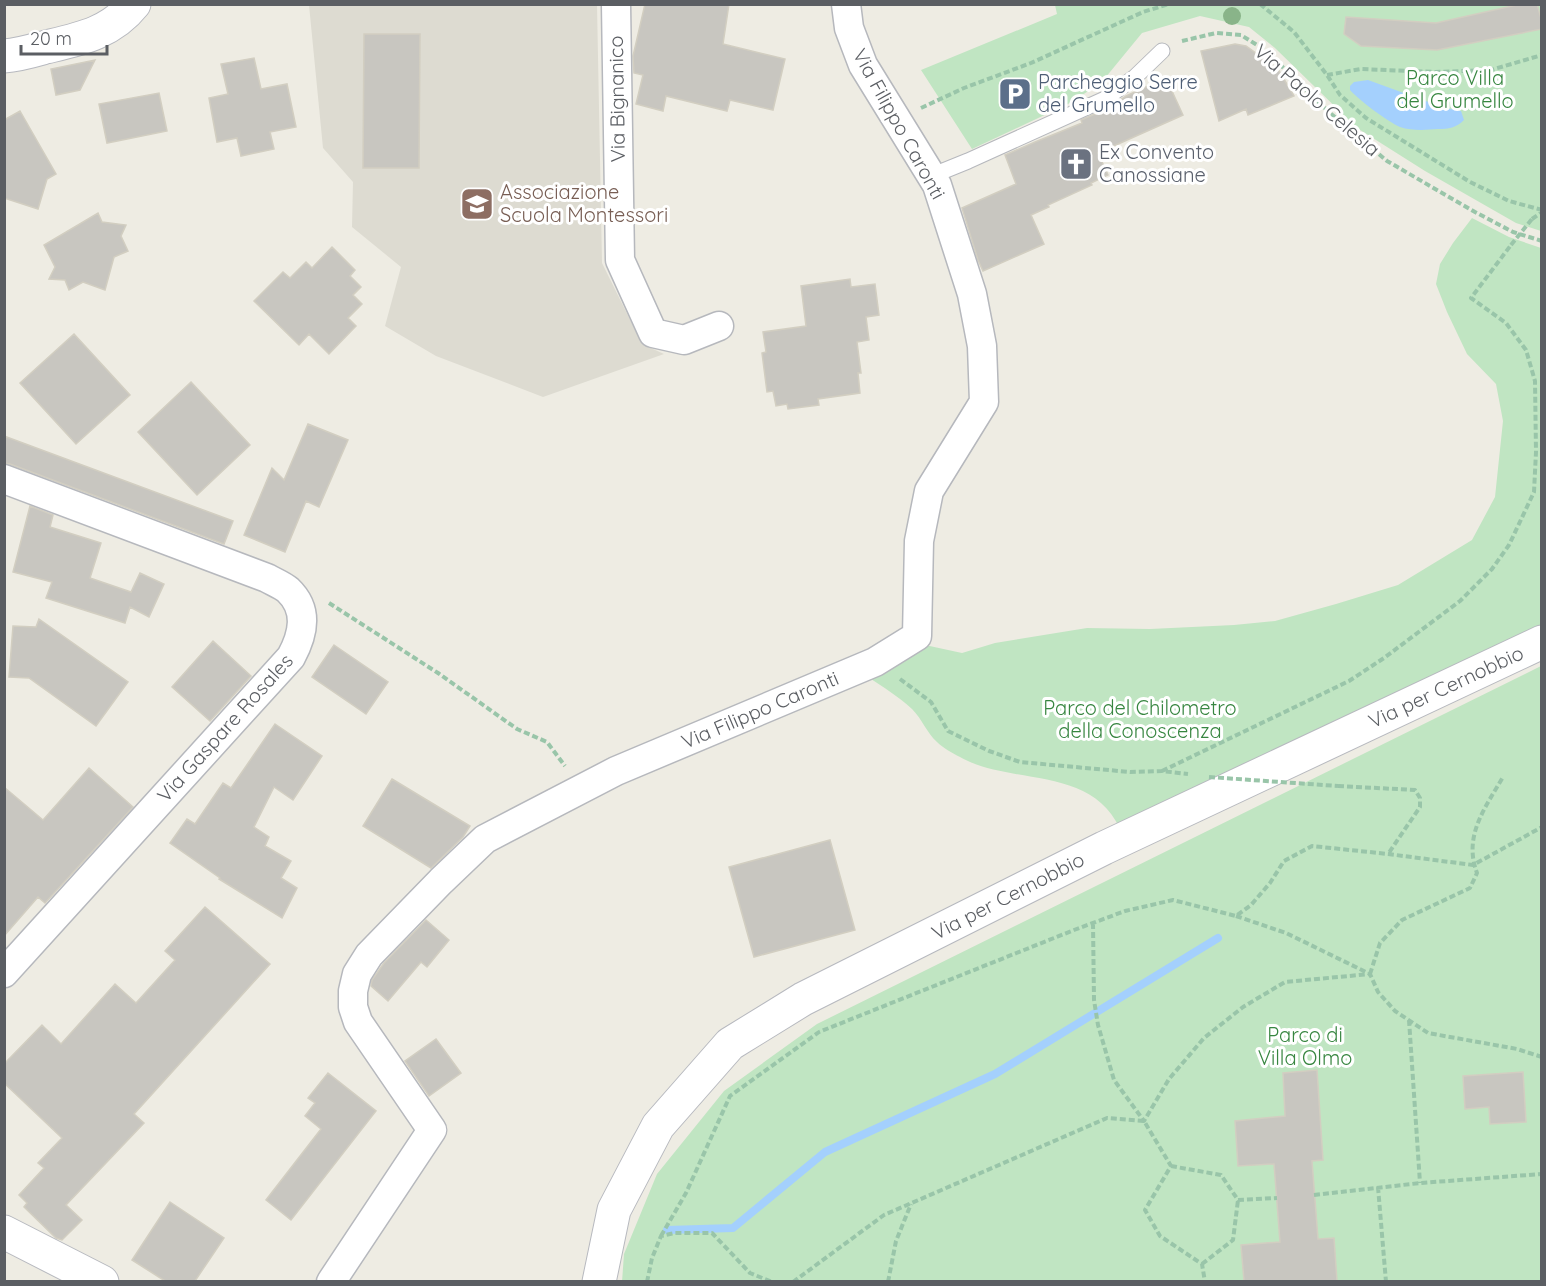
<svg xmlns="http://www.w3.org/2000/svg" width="1546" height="1286" font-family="Quicksand,sans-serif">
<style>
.education{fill:#dddbd1}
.green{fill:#c0e5c2}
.water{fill:#a4d0fd}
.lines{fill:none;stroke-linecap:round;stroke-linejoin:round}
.stream{stroke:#a4d0fd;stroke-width:8}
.building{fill:#c8c6c0;stroke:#d2cec1;stroke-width:1.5}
.lane-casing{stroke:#b6b8bd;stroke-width:17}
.street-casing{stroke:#b6b8bd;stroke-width:31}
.secondary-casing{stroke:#b7b9bf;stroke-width:35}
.path{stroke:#99c5a9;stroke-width:4;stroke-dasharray:6 3;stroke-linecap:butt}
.lane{stroke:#fff;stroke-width:15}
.street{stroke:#fff;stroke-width:28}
.secondary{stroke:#fff;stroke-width:33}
.path-bridge{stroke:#99c5a9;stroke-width:4;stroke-dasharray:6 3;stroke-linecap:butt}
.tree{fill:#89b489}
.labels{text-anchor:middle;stroke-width:6;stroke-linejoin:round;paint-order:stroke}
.park-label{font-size:20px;fill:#378640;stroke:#fff}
.service-label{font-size:20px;fill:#4e5e75;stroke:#fff;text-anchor:start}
.street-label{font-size:20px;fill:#5b5e63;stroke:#fff}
.worship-label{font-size:20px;fill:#5b616d;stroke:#fff;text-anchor:start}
.education-label{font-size:20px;fill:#785e54;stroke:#fff;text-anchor:start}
</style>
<rect width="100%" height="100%" fill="#eeece3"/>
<path class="education" d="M309,5H597L602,263L642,344L664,354L543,397L436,356L385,326L401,267L352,227L353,182L323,148Z"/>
<path class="green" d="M1055,5H1541V231L1516,223L1425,171L1357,128L1275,48L1249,27L1200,16L1142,33L1101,83L1068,104L972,149L921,70L1057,14Z
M1472,218L1509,237L1541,248V631L1120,829C1091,765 1011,786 960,757C952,753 943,748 937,742C927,733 922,719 912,709C899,697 883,687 868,677L925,645L962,653L995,643L1087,628L1150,629L1234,625L1275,621L1336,604L1398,585L1472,540L1495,497L1503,421L1496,384L1467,354L1447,312L1436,284L1440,264L1453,243Z
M1541,666V1281L622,1282L624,1254L657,1174L724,1091L817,1024Z"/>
<path class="water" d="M1368,80L1445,108L1461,111L1464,120C1456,128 1449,129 1438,129C1426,130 1412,131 1400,127C1387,121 1360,101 1350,90V86L1354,82Z"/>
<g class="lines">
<path class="stream" d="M667,1230L733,1228L825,1152L995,1074L1218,938"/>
</g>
<path class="building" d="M645,4H729L723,44L785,59L773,110L730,100L727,111L666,96L663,111L636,104L643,75L634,73L633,56Z
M1521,4H1537L1542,22V29L1437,50L1361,46L1344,34L1346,17L1436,23Z
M364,34H420L419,168H363Z
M1235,44L1246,46L1278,69L1294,96L1248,115L1246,109L1219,121L1201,51Z
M254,58L261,89L287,84L296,127L270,132L274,149L241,156L237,138L217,142L209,98L228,94L221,64Z
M95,60L80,90L56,95L51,69Z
M1166,78L1183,115L1098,153L1108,175L1091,183L1092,185L1048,205L1049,207L1031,215L1044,244L983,271L978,260L962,208L1016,184L1005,155L1035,142L1082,123L1081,120L1109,108L1126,96Z
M159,93L167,131L107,143L99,104Z
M20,111L56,174L47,179L38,209L4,198V120Z
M98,213L102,222L126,225L121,236L128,251L114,257L105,290L83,282L69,290L65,280L49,279L55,267L44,245Z
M332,247L355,270L350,276L361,287L353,295L362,304L348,318L356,326L329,354L309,334L299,345L254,301L283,272L290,278L306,262L312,268Z
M850,279L851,287L875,284L879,315L866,317L869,340L857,342L861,373H858L860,393L818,399L819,405L788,409L787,404L776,406L773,391L767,392L762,353L766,352L763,332L806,326L801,286Z
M74,334L130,395L76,444L20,383Z
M191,382L250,445L197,495L138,432Z
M308,424L348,440L319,507L306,501L285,552L244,535L272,468L284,480Z
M4,436L233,521L224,544L10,464L4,463Z
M30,506L53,515L50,527L101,543L90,578L131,592L140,573L164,584L149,617L130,607L125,623L46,598L52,582L13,572Z
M39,619L128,682L96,726L29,678L9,677L13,626L36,627Z
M213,641L251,676L210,721L172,687Z
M334,645L388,682L366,714L312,677Z
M275,724L322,756L293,800L274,787L254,827L269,837L265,846L291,861L281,878L297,888L282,918L219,879L220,878L170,843L187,819L195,824L223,783L231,788Z
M89,768L133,807L45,903L38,897L4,936V787L43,820Z
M392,779L470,826L463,837L431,868L363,826Z
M830,840L855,930L754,957L729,867Z
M205,907L270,964L134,1114L144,1123L66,1205L82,1220L62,1240L56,1238L24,1207L27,1203L19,1195L44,1168L38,1163L62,1138L4,1083V1064L42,1025L61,1044L115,984L136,1003L175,960L165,951Z
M426,920L449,940L427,967L421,962L388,1001L371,986L372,980L384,963Z
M436,1039L461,1073L429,1096L405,1061Z
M1317,1070L1323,1160L1312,1161L1318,1239L1334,1238L1337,1281H1244L1241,1245L1280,1242L1274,1164L1238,1166L1235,1121L1285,1116L1283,1073Z
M1523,1072L1526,1122L1490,1124L1489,1107L1465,1109L1463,1076Z
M328,1073L376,1111L291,1220L266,1200L321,1129L305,1116L315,1103L308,1098Z
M170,1202L224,1238L195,1281H165L132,1260Z"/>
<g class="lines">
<defs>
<path id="lane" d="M931,176L968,161L1105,99L1135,77L1162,51"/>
<path id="street" d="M616,4L620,260L653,333L684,340L719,326
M4,479L267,578C274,582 282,585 288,590C309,610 303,635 291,657L4,973
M331,1282L432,1130L358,1022L353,1007V991L357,974L369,955L441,881L485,839L616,771L875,662L917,636L919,541L929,491L984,402L982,346L972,294L937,185L863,65L849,28L846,4"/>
<path id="secondary" d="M4,56C19,55 32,51 46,47C80,39 111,33 134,4
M4,1232L102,1282
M599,1282L614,1210L658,1126L730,1044L803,999L1104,848L1542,642"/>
</defs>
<use href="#lane" class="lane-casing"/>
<use href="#street" class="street-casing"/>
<use href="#secondary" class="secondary-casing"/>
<path class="path" d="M1260,4L1294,32L1327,75L1340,95L1366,118L1470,182L1509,201L1542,210
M1182,41L1216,33L1241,35L1265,50L1330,113L1387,161L1475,212L1513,232L1542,241
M1327,75L1361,69L1435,72L1491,70L1542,55
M921,108L964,88L1031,63L1143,12L1169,4
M1532,219L1542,212
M329,603L438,673L517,729L547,742L565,766
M900,679L931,702L948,731L989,751L1020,762L1130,772L1162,771L1188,774
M1162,771L1349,681L1384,658L1460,601L1492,569L1509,545L1534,492L1536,452L1535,381L1526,350L1506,323L1471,298L1511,245
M1338,786L1415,790L1420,798V807L1388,854
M1236,916L1286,933L1370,974L1378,992L1395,1011L1428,1033L1517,1049L1542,1057
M1093,923L1094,1000L1098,1025L1114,1080L1144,1121L1169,1079L1204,1038L1243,1007L1285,982L1370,974
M1370,974L1380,943L1402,920L1470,888L1477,873C1463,836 1485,808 1503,777
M1409,1020L1420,1183
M1171,1166L1221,1175L1238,1200L1277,1198
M1378,1187L1386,1282
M1314,1195L1420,1183L1542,1174
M661,1236L686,1193L730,1096L819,1032L1074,930L1125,911L1173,900L1236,916L1251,905L1270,883L1284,861L1312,846L1388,854L1473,865L1542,827
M1202,1264L1233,1240L1238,1200
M647,1282L652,1258L661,1236L675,1233H712L750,1273L772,1282
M793,1282L884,1215L1107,1118L1144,1121L1171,1166L1145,1210L1160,1236L1202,1264L1205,1282
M888,1282L896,1241L911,1204"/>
<use href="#lane" class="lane"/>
<use href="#street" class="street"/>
<use href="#secondary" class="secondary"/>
<path class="path-bridge" d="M1511,245L1532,219
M1209,777L1338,786"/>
</g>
<circle class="tree" cx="1232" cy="16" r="9"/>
<defs>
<symbol id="parking-square" viewBox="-11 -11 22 22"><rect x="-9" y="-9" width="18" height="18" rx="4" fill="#5c6f8a" stroke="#fff"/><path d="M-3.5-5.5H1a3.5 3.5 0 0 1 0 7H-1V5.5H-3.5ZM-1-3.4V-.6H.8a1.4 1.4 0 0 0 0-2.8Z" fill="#fff"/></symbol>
<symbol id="church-square" viewBox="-11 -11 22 22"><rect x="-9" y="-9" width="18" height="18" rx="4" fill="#6b7280" stroke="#fff"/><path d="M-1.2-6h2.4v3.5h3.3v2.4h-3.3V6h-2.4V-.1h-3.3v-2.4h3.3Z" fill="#fff"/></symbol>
<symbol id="school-square" viewBox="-11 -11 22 22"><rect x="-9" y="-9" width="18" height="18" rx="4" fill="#8d6e63" stroke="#fff"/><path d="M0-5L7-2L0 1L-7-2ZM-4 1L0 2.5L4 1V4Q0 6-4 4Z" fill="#fff"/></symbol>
</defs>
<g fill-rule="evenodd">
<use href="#parking-square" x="996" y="75" width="38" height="38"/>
<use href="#church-square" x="1057" y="145" width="38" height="38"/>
<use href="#school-square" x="458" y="185" width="38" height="38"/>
</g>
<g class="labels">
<g class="park-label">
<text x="1455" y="85">Parco Villa<tspan x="1455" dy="23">del Grumello</tspan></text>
<text x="1140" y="715">Parco del Chilometro<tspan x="1140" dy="23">della Conoscenza</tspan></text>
<text x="1305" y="1042">Parco di<tspan x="1305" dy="23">Villa Olmo</tspan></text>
</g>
<g class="service-label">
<text x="1038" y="89">Parcheggio Serre<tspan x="1038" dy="23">del Grumello</tspan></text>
</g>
<g class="street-label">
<text transform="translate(617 99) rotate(-91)" y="7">Via Bignanico</text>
<text transform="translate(1317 100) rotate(41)" y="7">Via Paolo Celesia</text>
<text transform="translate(899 124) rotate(61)" y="7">Via Filippo Caronti</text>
<text transform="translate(1446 687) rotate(-25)" y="7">Via per Cernobbio</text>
<text transform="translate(760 710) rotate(-23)" y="7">Via Filippo Caronti</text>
<text transform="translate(225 728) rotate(-48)" y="7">Via Gaspare Rosales</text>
<text transform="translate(1008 896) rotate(-27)" y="7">Via per Cernobbio</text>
</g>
<g class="worship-label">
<text x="1099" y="159">Ex Convento<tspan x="1099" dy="23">Canossiane</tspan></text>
</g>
<g class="education-label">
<text x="500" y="199">Associazione<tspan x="500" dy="23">Scuola Montessori</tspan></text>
</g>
</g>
<rect width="1546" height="1286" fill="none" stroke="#5b5e63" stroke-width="12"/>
<path d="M21 45v9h86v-9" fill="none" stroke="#5b5e63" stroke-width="3"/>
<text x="30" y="45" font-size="18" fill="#5b5e63" stroke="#ffffff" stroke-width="4.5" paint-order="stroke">20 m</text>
</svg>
